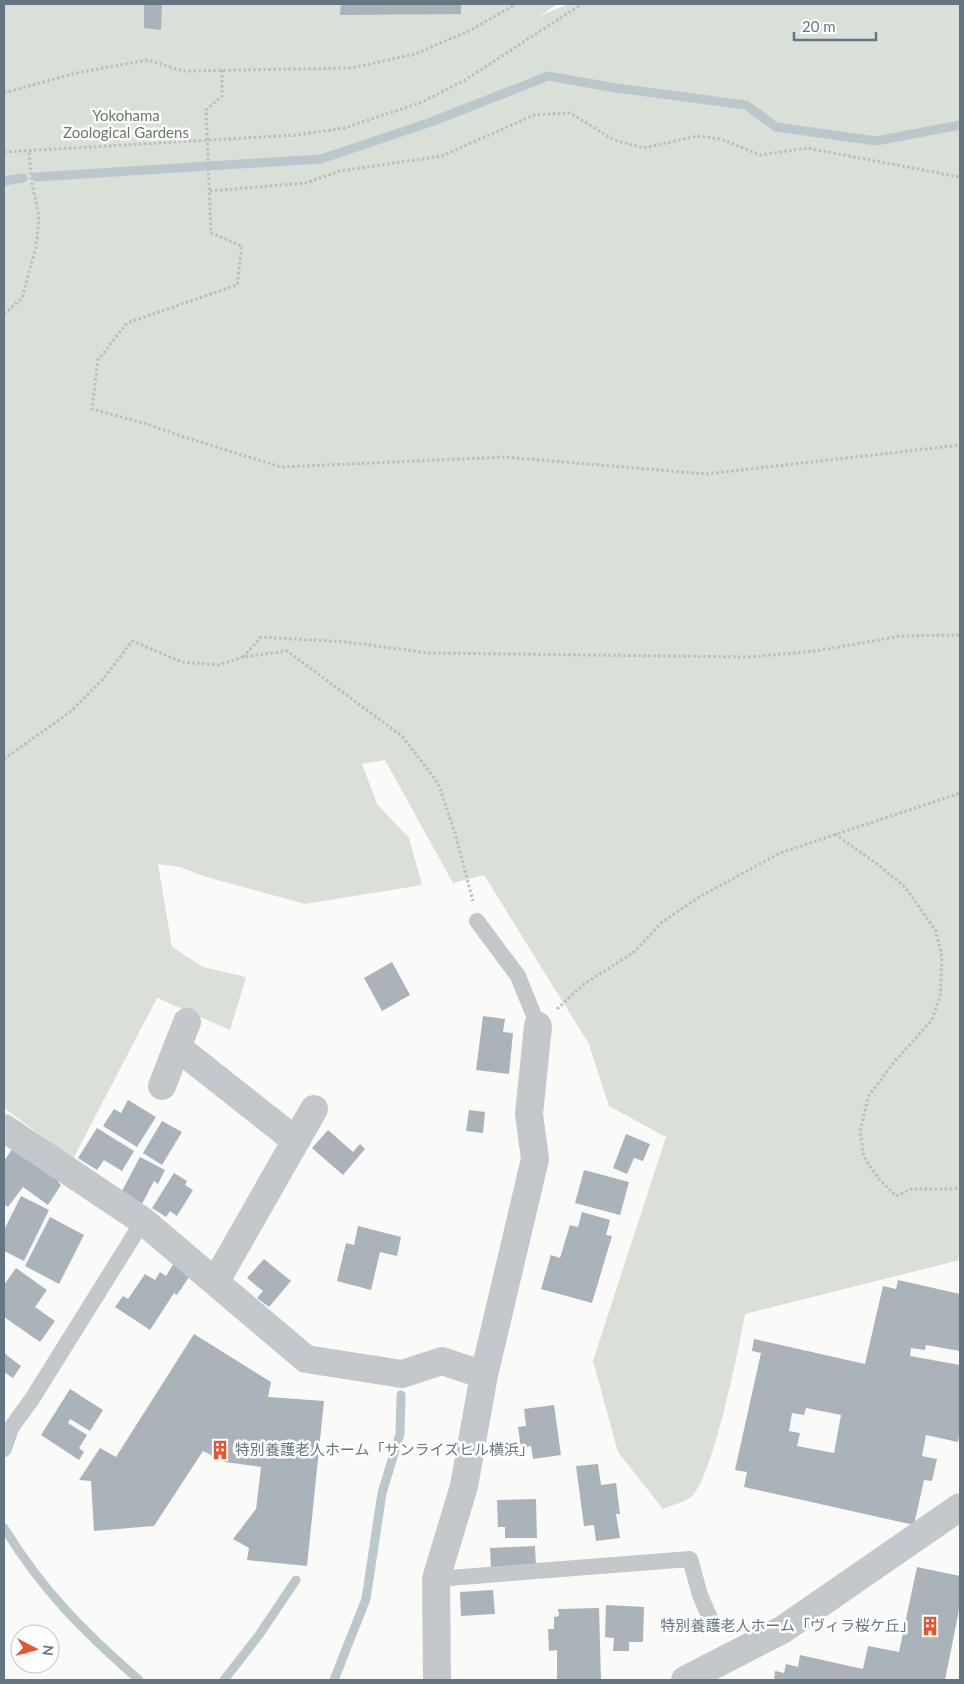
<svg xmlns="http://www.w3.org/2000/svg" width="964" height="1684" font-family="Lato,'Noto Sans JP',sans-serif">
<style>
.green{fill:#dadfd7}
.lines{fill:none;stroke-linecap:round;stroke-linejoin:round}
.stream{stroke:#bbc7cb;stroke-width:9}
.building{fill:#aab3b9;fill-rule:evenodd}
.path{stroke:#bbbfc2;stroke-width:3;stroke-dasharray:2.5 2.5;stroke-linecap:butt}
.service{stroke:#c3c8cc;stroke-width:16}
.minor{stroke:#c3c8cc;stroke-width:28}
.labels{text-anchor:middle;stroke-width:5;stroke-linejoin:round;paint-order:stroke}
.park-label{font-size:15px;fill:#687a64;stroke:#fff}
.poi-label{font-size:15px;fill:#657683;stroke:#fff;text-anchor:start}
</style>
<rect width="100%" height="100%" fill="#fafaf8"/>
<path class="green" d="M4,4H557L540,16L568,4H960V1260L745,1314C739,1347 713,1478 691,1497C685,1502 671,1505 663,1509L618,1452L593,1361L666,1137L609,1106L589,1044L484,875L453,883L385,760L362,764L377,804L409,838L422,885L305,904L203,876L180,867L158,864L172,947L203,967L246,977L230,1030L157,998L73,1159L4,1108Z"/>
<g class="lines">
<path class="stream" d="M36,177L321,159L431,122L548,76L616,88L746,105L776,127L876,141L960,125
M4,181L23,178
M4,1528C43,1591 83,1631 139,1680
M224,1680L259,1635L296,1580
M334,1680L366,1599L382,1493L400,1434L401,1395"/>
</g>
<path class="building" d="M144,4H162L161,30L144,28Z
M341,4H461V14L340,15Z
M392,962L410,995L382,1011L364,978Z
M483,1016L505,1019L503,1032L513,1033L509,1074L476,1070Z
M128,1100L156,1117L137,1147L103,1126L114,1109L121,1113Z
M469,1110L485,1112L483,1133L466,1131Z
M162,1121L182,1132L162,1165L143,1153Z
M97,1128L134,1151L122,1171L104,1160L97,1170L78,1158Z
M328,1130L353,1152L360,1144L365,1149L343,1175L312,1148Z
M626,1134L650,1144L643,1161L634,1158L627,1174L613,1168Z
M14,1146L60,1178L58,1182L61,1185L48,1205L23,1187L8,1207L4,1204V1161Z
M140,1157L165,1170L158,1184L154,1181L142,1204L121,1193Z
M584,1170L629,1182L620,1215L575,1203Z
M174,1173L187,1181L185,1185L193,1190L177,1216L170,1211L166,1217L152,1208Z
M21,1196L49,1210L24,1261L4,1251V1230Z
M582,1212L610,1220L606,1235L612,1236L592,1303L541,1289L551,1255L560,1258L570,1225L578,1227Z
M50,1217L84,1235L59,1284L25,1266Z
M358,1226L401,1237L397,1256L380,1252L371,1290L337,1281L346,1243L354,1245Z
M264,1259L291,1281L269,1307L257,1298L263,1291L247,1278Z
M174,1263L191,1274L177,1295L174,1293L150,1330L115,1307L123,1296L128,1299L145,1274L155,1280L160,1272L166,1276Z
M16,1268L47,1290L35,1307L55,1321L40,1342L4,1317V1285Z
M898,1280L960,1294V1351L926,1345L925,1350L911,1348L910,1356L960,1365V1430L958,1442L926,1435L922,1456L937,1459L932,1481L924,1480L914,1525L744,1487L747,1472L735,1470L761,1353L752,1351L754,1339L865,1364L883,1286L896,1289ZM806,1408L841,1415L834,1453L797,1446L800,1433L789,1431L792,1413L804,1415Z
M194,1334L271,1382L268,1397L324,1401L307,1566L247,1560L249,1548L233,1539L256,1509L261,1467L225,1462L203,1451L154,1526L94,1531L91,1481L79,1480L100,1448L116,1457Z
M4,1353L21,1366L13,1378L4,1372Z
M70,1389L103,1410L90,1431L70,1419L68,1423L87,1435L79,1448L84,1452L79,1460L41,1435Z
M554,1405L561,1455L533,1459L531,1446L521,1448L518,1427L526,1426L524,1409Z
M598,1464L601,1485L616,1483L620,1514H616L620,1538L596,1541L594,1525L584,1526L576,1466Z
M536,1499L537,1538H505V1527H498L497,1500Z
M535,1546L536,1566L491,1568L490,1548Z
M917,1567L960,1576V1605L945,1680H774L775,1671L784,1673L786,1664L798,1667L800,1655L863,1669L868,1646L899,1652Z
M493,1590L495,1614L461,1616L460,1592Z
M606,1605L644,1607L643,1642H629V1651H613L614,1638L605,1637Z
M599,1608L601,1680H557V1650L549,1651L548,1629H554V1617L559,1616L558,1609Z"/>
<g class="lines">
<path class="path" d="M222,70V96L206,110L211,233L242,246L237,285L127,323L98,360L92,409L147,424L181,436L281,467L505,457L706,474L960,445
M4,93L76,73L148,60L183,71L352,68L415,54L471,30L516,4
M4,152L296,135L344,128L420,103L465,80L582,4
M210,191L306,183L340,171L442,156L534,115L570,113L614,140L644,148L697,136L721,139L760,155L807,148L960,177
M4,314L22,298L36,247L39,215L32,184L29,152
M243,657L261,637L346,642L429,653L749,657L816,651L901,636L960,635
M4,759L70,712L104,678L132,641L182,662L218,665L243,657L287,651L402,736L438,783L455,833L473,901
M835,834L877,864L905,887L936,931L942,958L940,996L932,1020L894,1062L868,1097L860,1132L864,1157L879,1179L896,1196L911,1189H954L960,1187
M557,1009L584,984L634,952L662,922L701,896L780,853L960,793"/>
<path class="service" d="M477,921L518,976L538,1026
M4,1449L11,1428L32,1399L143,1221
M436,1579L690,1559L700,1595L710,1618"/>
<path class="minor" d="M177,1047L296,1141
M162,1086L187,1022
M4,1128L143,1221L306,1359L402,1374L442,1361L484,1375L464,1486L436,1579L437,1680
M216,1281L314,1109
M484,1375L535,1159L529,1114L538,1026
M685,1680L782,1630L960,1507"/>
</g>
<defs>
<symbol id="building-bare" viewBox="-9 -9 18 18"><path d="M-4-6H4V6H1V3H-1V6H-4ZM-2.5-4.3h1.7v1.8h-1.7ZM.8-4.3h1.7v1.8H.8ZM-2.5-1h1.7V.8h-1.7ZM.8-1h1.7V.8H.8Z" fill="#e4572e" stroke="#fff" stroke-width="2.5" paint-order="stroke"/></symbol>
</defs>
<g fill-rule="evenodd">
<use href="#building-bare" x="206" y="1436" width="28" height="28"/>
<use href="#building-bare" x="916" y="1612" width="28" height="28"/>
</g>
<g class="labels">
<g class="park-label">
<text x="126" y="121">Yokohama<tspan x="126" dy="17">Zoological Gardens</tspan></text>
</g>
<g class="poi-label">
<text x="235" y="1455">特別養護老人ホーム「サンライズヒル横浜」</text>
<text x="915" y="1631" text-anchor="end">特別養護老人ホーム「ヴィラ桜ケ丘」</text>
</g>
</g>
<rect width="964" height="1684" fill="none" stroke="#657683" stroke-width="10"/>
<g transform="translate(35 1649) rotate(96)"><circle r="24" fill="#ffffff" stroke="#c1c8cd"/>
<path d="M0-4L9 19L0 12L-9 19Z" fill="#e4572e"/>
<text y="-8" font-size="14" font-weight="bold" text-anchor="middle" fill="#657683">N</text>
</g>
<path d="M794 32v8h82v-8" fill="none" stroke="#657683" stroke-width="2.5"/>
<text x="802" y="32" font-size="15" fill="#657683" stroke="#ffffff" stroke-width="4" paint-order="stroke">20 m</text>
</svg>
